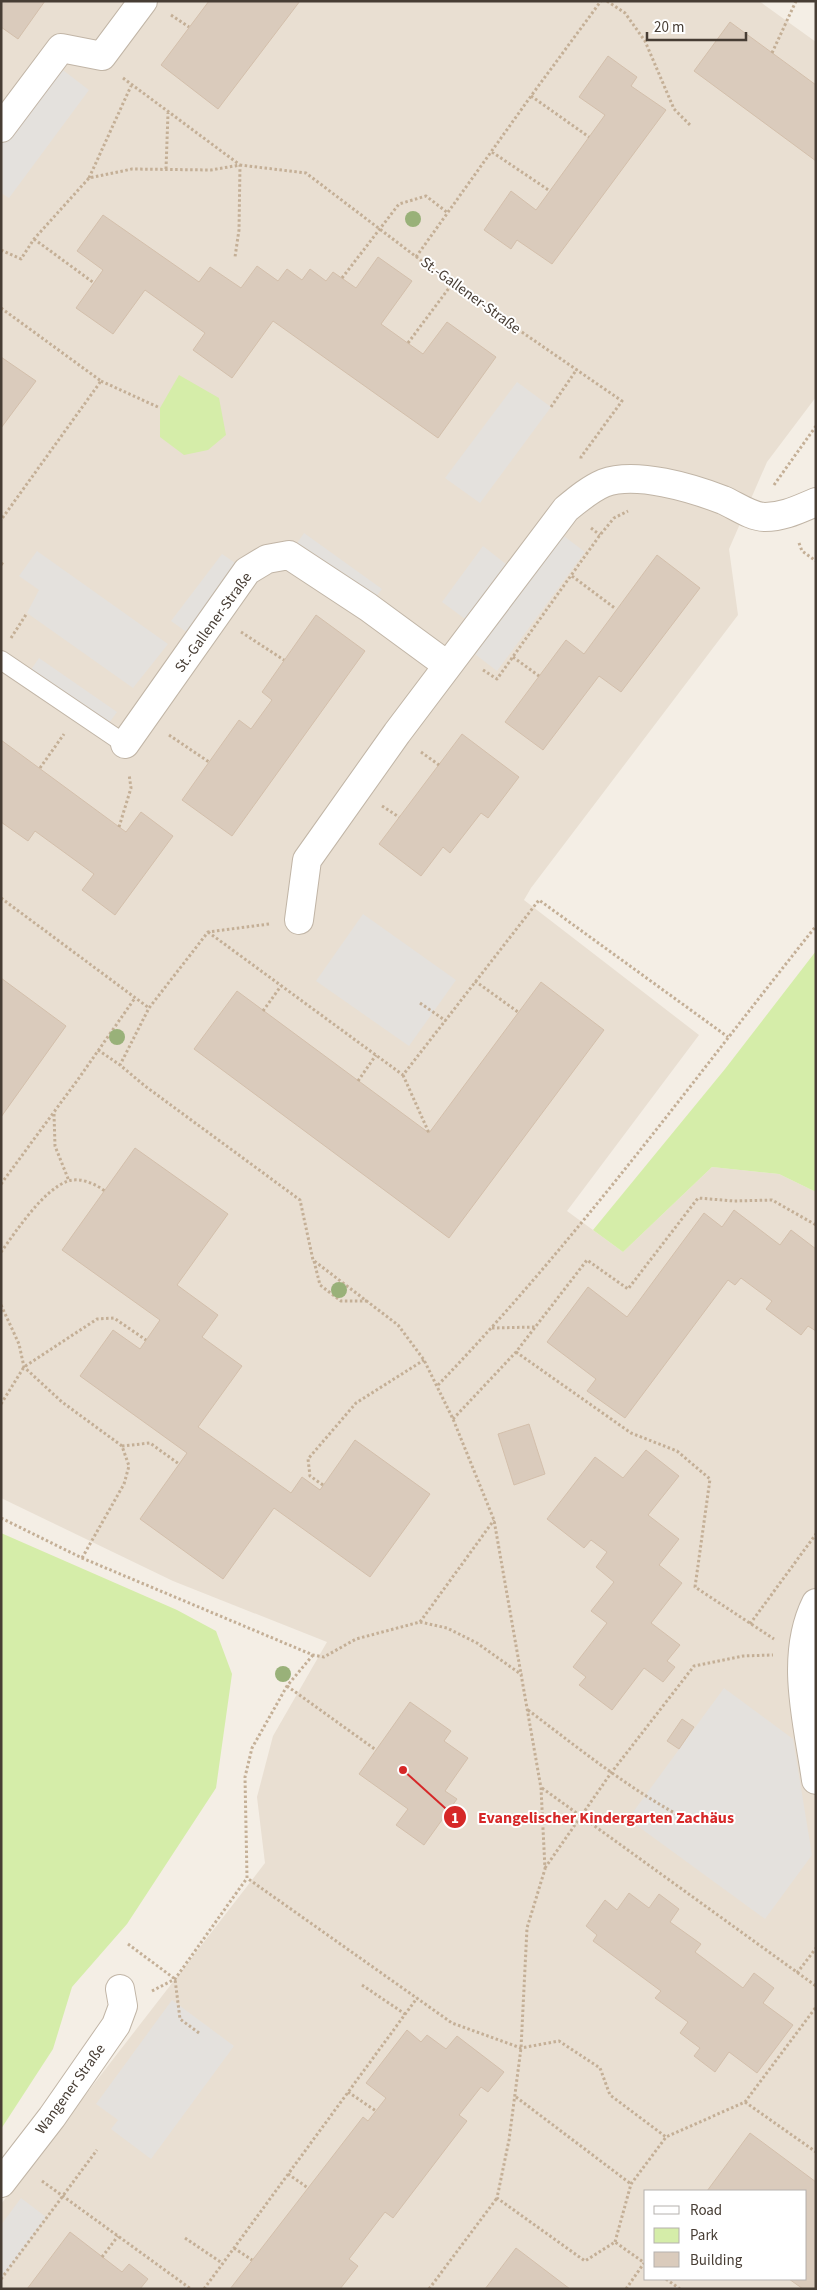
<svg xmlns="http://www.w3.org/2000/svg" width="817" height="2290" font-family="'Source Sans 3',sans-serif">
<style>
.residential{fill:#e9dfd2;fill-rule:evenodd}
.green{fill:#d5eda9}
.parking{fill:#e4e1dd}
.building{fill:#dacbbc;stroke:#d3bfab}
.lines{fill:none;stroke-linecap:round;stroke-linejoin:round}
.service-casing{stroke:#c1b5a6;stroke-width:20}
.minor-casing{stroke:#c1b5a6;stroke-width:30}
.path{stroke:#c4af96;stroke-width:3;stroke-dasharray:2.5 2.5;stroke-linecap:butt}
.service{stroke:#fff;stroke-width:18}
.minor{stroke:#fff;stroke-width:28}
.tree{fill:#99b179}
.labels{text-anchor:middle;stroke-width:4;stroke-linejoin:round;paint-order:stroke}
.street-label{font-size:15px;fill:#473d34;stroke:#fff}
.leader{fill:none;stroke:#d62828;stroke-width:2}
.callout-dot{fill:#d62828;stroke:#fff;stroke-width:2}
.mark-label{font-size:15px;text-anchor:middle;font-weight:bold;fill:#fff}
.callout-label{font-size:16px;text-anchor:middle;font-weight:bold;fill:#d62828;stroke:#fff;stroke-width:4;stroke-linejoin:round;paint-order:stroke}
</style>
<rect width="100%" height="100%" fill="#f4eee5"/>
<path class="residential" d="M1,1H759L816,42V397L767,462L729,549L738,615L531,888L524,900L699,1035L567,1211L623,1252L712,1167L779,1174L816,1192V2289H1V2204L265,1863L257,1797L273,1736L327,1642L173,1581L1,1498ZM646,2191H806V2279H646Z"/>
<path class="green" d="M179,375L219,398L226,435L208,450L184,455L160,437V408Z
M816,951V1192L779,1174L712,1167L623,1252L593,1230L725,1069Z
M1,1533L177,1610L216,1631L232,1674L216,1788L127,1924L72,1987L53,2049L1,2129Z"/>
<path class="parking" d="M51,61L89,90L9,198L1,193V128Z
M517,382L551,407L480,503L445,478Z
M552,527L585,552L497,671L463,645L476,627L442,602L483,546L516,572Z
M304,533L382,589L368,607L289,555Z
M37,551L168,644L133,688L27,613L39,590L19,576Z
M222,554L247,571L198,640L171,621Z
M39,658L117,712L104,730L26,677Z
M363,914L456,980L409,1046L316,981Z
M724,1688L793,1739L812,1855L765,1919L628,1819Z
M172,2000L234,2046L151,2159L111,2129L118,2120L96,2104Z
M21,2198L46,2217L1,2279V2225Z"/>
<path class="building" d="M1,1H45L18,39L1,27Z
M209,1H300L218,109L161,65Z
M730,22L816,85V161L694,71Z
M608,56L637,77L631,86L666,110L552,264L517,240L511,249L484,230L511,191L536,210L605,115L579,97Z
M103,215L199,282L210,267L241,288L257,266L278,281L287,269L302,280L310,269L326,281L333,272L356,288L378,257L412,281L381,324L423,354L447,322L496,357L438,438L273,321L232,378L193,350L205,333L145,290L113,334L76,308L103,270L77,251Z
M1,357L36,381L1,428Z
M657,555L700,588L621,692L599,676L543,750L505,722L566,640L584,654Z
M316,615L365,651L232,836L182,800L239,720L251,729L272,700L262,692Z
M462,734L519,777L488,818L481,813L450,853L443,847L421,876L379,844Z
M1,740L126,832L141,812L173,836L115,915L82,890L94,874L35,831L28,841L1,822Z
M1,978L66,1026L1,1117Z
M541,982L604,1030L449,1238L194,1049L237,991L429,1133Z
M135,1148L228,1214L177,1285L218,1315L202,1337L242,1366L198,1427L291,1493L302,1477L320,1490L355,1440L430,1494L370,1577L274,1508L223,1579L140,1519L187,1453L80,1376L113,1330L140,1349L160,1320L62,1250Z
M734,1210L780,1245L791,1230L816,1249V1331L808,1326L801,1335L766,1309L772,1301L741,1278L735,1285L728,1280L625,1418L587,1391L596,1379L547,1342L588,1287L627,1317L704,1213L722,1227Z
M529,1424L545,1474L514,1485L498,1434Z
M646,1450L679,1476L648,1515L679,1539L659,1565L682,1583L651,1623L680,1645L667,1661L675,1667L663,1682L644,1668L612,1710L579,1685L586,1677L573,1667L607,1623L591,1611L614,1582L596,1567L607,1552L591,1540L584,1548L547,1519L595,1457L623,1478Z
M410,1702L451,1731L444,1741L468,1758L445,1791L457,1799L424,1845L396,1825L408,1809L359,1774Z
M682,1719L694,1727L679,1749L667,1741Z
M629,1893L649,1908L659,1894L679,1909L670,1922L701,1944L695,1952L743,1988L754,1973L774,1988L763,2003L793,2025L757,2073L729,2052L715,2072L694,2056L700,2048L680,2033L688,2022L655,1998L661,1991L593,1941L597,1935L586,1926L605,1900L617,1910Z
M407,2030L421,2042L427,2035L446,2049L457,2036L504,2072L488,2092L481,2087L459,2115L467,2121L393,2218L385,2212L349,2259L358,2266L340,2289H230L363,2117L368,2121L386,2098L366,2083Z
M750,2133L816,2182V2289H803L789,2279H806V2191H707Z
M70,2232L122,2272L129,2264L148,2279L140,2289H27Z
M516,2248L570,2289H485Z"/>
<g class="lines">
<defs>
<path id="service" d="M1,660L125,744"/>
<path id="minor" d="M1,128L61,48L102,56L143,1
M125,744L247,571L267,559L289,555L368,607L447,665
M299,920L307,860L397,733L566,509C578,499 590,489 604,483C636,471 692,488 723,500C735,505 751,517 765,517C784,517 799,509 816,502
M816,1603C789,1657 808,1723 816,1780
M1,2183L52,2117L116,2025L123,2006L120,1989"/>
</defs>
<use href="#service" class="service-casing"/>
<use href="#minor" class="minor-casing"/>
<path class="path" d="M607,1L625,13L645,41L674,109L691,126
M171,15L189,27
M772,53L796,1
M123,78L240,165L239,230L235,257
M531,96L589,137
M492,152L550,191
M166,169L168,113
M89,178L131,86
M34,239L94,283
M1,250L21,259L34,239L89,178L132,169L211,170L240,165L306,173L452,284L622,401L581,457V460
M416,257L531,96L601,1
M342,278L399,204L426,196L448,213
M1,308L101,381L1,520
M408,343L452,284
M101,381L160,408
M551,407L577,369
M774,485L816,426
M591,528L600,535
M799,543L802,551L816,561
M1,563L4,565
M572,576L616,609
M241,632L284,660
M11,638L27,613
M513,657L539,676
M483,670L497,679L600,535L614,518L628,511
M169,735L209,762
M421,752L439,765
M40,768L64,734
M382,806L399,817
M119,827L131,788L129,774
M1,898L149,1008
M269,924L208,932L149,1008L120,1065L145,1086L300,1200L313,1260L398,1325L424,1360L453,1419L494,1520L541,1788L545,1869L527,1928L521,2048L509,2140L497,2198L585,2261L615,2242L646,2264
M208,932L403,1075L539,900L728,1037
M475,981L518,1012
M420,1003L446,1021
M263,1011L281,986
M98,1050L120,1065
M403,1075L429,1133
M358,1081L376,1055
M54,1114L55,1146L69,1181
M1,1184L79,1078L135,998
M1,1252C17,1230 43,1190 68,1181C81,1177 95,1184 105,1191
M314,1261L320,1285L341,1301H368
M1,1305L19,1344L24,1367L62,1402L122,1446L129,1466L124,1484L82,1558
M492,1328L535,1327
M516,1352L631,1433L677,1451L710,1479L695,1587L774,1639
M438,1385C575,1243 693,1080 816,926
M1,1404L24,1367L97,1319L114,1318L146,1340
M453,1419L516,1352L587,1260L628,1289L698,1198L734,1201L772,1200L816,1225
M122,1446L150,1443L179,1464
M323,1485L310,1476L308,1459L356,1403L424,1360
M1,1518L82,1558L313,1655L324,1657L356,1639L420,1622L447,1628L477,1643L522,1675
M420,1622L494,1520
M750,1624L816,1534
M313,1655L287,1686L252,1748L245,1777L247,1878L452,2023L521,2048L559,2041L600,2068L610,2095L666,2137
M287,1686L376,1750
M528,1710C577,1747 624,1785 678,1815
M542,1788L816,1986
M545,1868L611,1773L694,1666L743,1656L773,1655
M128,1944L175,1979L180,2019L199,2033
M797,1973L816,1948
M362,1985L405,2014
M152,1991L175,1979L247,1878
M348,2092L376,2111
M516,2097L631,2184
M745,2102L816,2152
M288,2174L308,2188
M42,2181L191,2289
M185,2238L222,2263
M615,2242L631,2184L666,2137L745,2102L816,2007
M234,2248L252,2260
M102,2257L118,2236
M1,2279L97,2150
M666,2279L680,2289
M204,2289L417,1998
M429,2289L497,2198
M626,2289L644,2263"/>
<use href="#service" class="service"/>
<use href="#minor" class="minor"/>
</g>
<g class="tree">
<circle cx="413" cy="219" r="8"/>
<circle cx="117" cy="1037" r="8"/>
<circle cx="339" cy="1290" r="8"/>
<circle cx="283" cy="1674" r="8"/>
</g>
<g class="labels">
<g class="street-label">
<text transform="translate(471 295) rotate(36)" y="5">St.-Gallener-Straße</text>
<text transform="translate(213 622) rotate(-54)" y="5">St.-Gallener-Straße</text>
<text transform="translate(70 2089) rotate(-54)" y="5">Wangener Straße</text>
</g>
</g>
<path class="leader" d="M403 1770L455 1817"/>
<g class="callout-dot">
<circle cx="403" cy="1770" r="5"/>
<circle cx="455" cy="1817" r="12"/>
</g>
<g class="mark-label">
<text x="455" y="1823">1</text>
</g>
<g class="callout-label">
<text x="606" y="1823">Evangelischer Kindergarten Zachäus</text>
</g>
<rect width="817" height="2290" fill="none" stroke="#473d34" stroke-width="5"/>
<rect x="644" y="2190" width="162" height="90" fill="#ffffff" stroke="#b5b1ae"/>
<rect x="654" y="2206" width="25" height="8" fill="#ffffff" stroke="#b5b1ae"/>
<text x="690" y="2215" font-size="15" fill="#473d34">Road</text>
<rect x="654" y="2228" width="25" height="15" fill="#d5eda9" stroke="#b5b1ae"/>
<text x="690" y="2240" font-size="15" fill="#473d34">Park</text>
<rect x="654" y="2252" width="25" height="15" fill="#dacbbc" stroke="#b5b1ae"/>
<text x="690" y="2265" font-size="15" fill="#473d34">Building</text>
<path d="M647 32v8h99v-8" fill="none" stroke="#473d34" stroke-width="2.5"/>
<text x="654" y="32" font-size="15" fill="#473d34" stroke="#ffffff" stroke-width="4" paint-order="stroke">20 m</text>
</svg>
